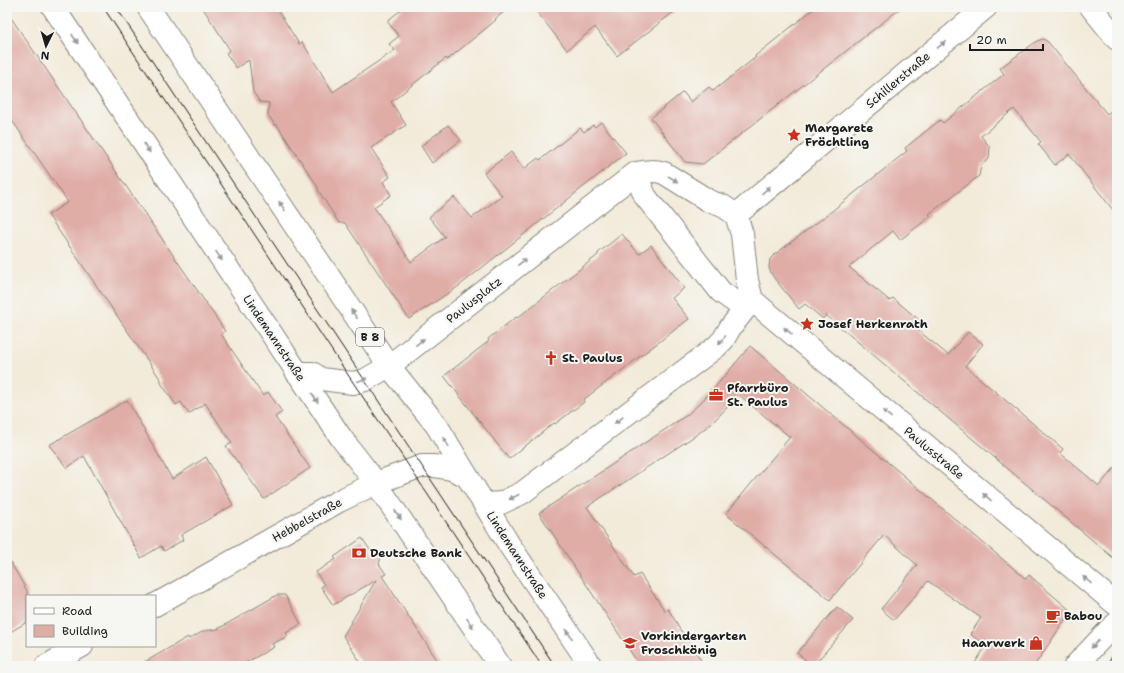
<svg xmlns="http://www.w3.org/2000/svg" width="1124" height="673" font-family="'Shantell Sans',sans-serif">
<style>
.building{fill:#e0aca6}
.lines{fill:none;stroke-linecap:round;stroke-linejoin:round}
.minor-casing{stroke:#88847b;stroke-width:24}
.tertiary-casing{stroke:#88847b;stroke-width:24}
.primary-casing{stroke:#88847b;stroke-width:24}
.minor{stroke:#fff;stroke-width:22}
.tertiary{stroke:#fff;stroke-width:22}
.primary{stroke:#fff;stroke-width:22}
.tram{stroke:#1c1c1c;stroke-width:1}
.oneway{fill:#999}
.labels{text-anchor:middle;stroke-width:4;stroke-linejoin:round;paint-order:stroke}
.shield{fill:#f6f6f2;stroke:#5d5d5c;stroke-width:1}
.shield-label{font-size:11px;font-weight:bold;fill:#1c1c1c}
.street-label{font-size:12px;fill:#1c1c1c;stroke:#f6f6f2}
.poi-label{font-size:12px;font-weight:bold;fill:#1c1c1c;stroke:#f6f6f2;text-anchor:start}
</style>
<rect width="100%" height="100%" fill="#f6f6f2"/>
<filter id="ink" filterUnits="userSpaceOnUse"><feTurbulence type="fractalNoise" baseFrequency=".025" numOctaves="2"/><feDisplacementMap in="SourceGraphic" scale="8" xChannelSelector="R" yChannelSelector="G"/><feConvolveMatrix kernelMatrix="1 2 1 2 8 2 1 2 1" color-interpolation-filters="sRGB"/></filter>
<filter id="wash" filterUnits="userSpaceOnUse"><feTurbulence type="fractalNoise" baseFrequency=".012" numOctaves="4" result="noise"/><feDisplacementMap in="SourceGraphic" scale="16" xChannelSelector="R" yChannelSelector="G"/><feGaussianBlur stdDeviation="0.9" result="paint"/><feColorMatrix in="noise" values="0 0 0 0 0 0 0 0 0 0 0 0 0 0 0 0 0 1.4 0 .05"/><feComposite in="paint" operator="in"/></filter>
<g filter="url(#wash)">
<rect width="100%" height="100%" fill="#f3ebda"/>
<g id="blocks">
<path class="building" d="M202,7H276L299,44L302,42L333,92L395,50L389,44L399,36L387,21L405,7H510L495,19L496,20L474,38L447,60L446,58L391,102L406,125L371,148L390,177L383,182L391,195L374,207L411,262L445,237L429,217L454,197L472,218L502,196L484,173L511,152L524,169L538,158L540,160L580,128L584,132L593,125L595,127L601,122L626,153L459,286L409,319L345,223H339L318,190V187L277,125H275L268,115L269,103L260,102L253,92L249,60L236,68L226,53L230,50Z
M533,7H680L617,56L595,27L567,50Z
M816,7H902L703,164L685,162L651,118L683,92L691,102L709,87L713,91L756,57L755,56Z
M7,12L225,331L221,334L263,396L268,392L282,412L275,417L310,468L264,499L226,446L232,443L205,403L189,414L181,402L176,405L161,383V380L48,215L68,202L7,113Z
M1043,39L1048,42L1107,114L1117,106V215L1069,154L1055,165L1038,144L1041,142L1014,109L981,136L990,147L989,159L981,165L979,176L929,214L931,216L900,240L893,231L849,267L890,301L893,298L919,320L914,327L948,355L968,332L983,344L965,366L1063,449L1060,453L1099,486L1117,465V561L826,315L823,319L805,304L799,309L774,278L771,273L769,268L770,259L774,255L827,215L907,151L905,148L940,120L943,123L1004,74L1000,68L1037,41Z
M448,125L461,140L432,163L421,146Z
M622,234L639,254L651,245L684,288L672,298L689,319L583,400L584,402L555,424L554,423L509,459L444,376L489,341L488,339L516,317L517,318L598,255V253Z
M750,346L1026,579L1029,575L1071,611L1034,666H973L986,646L970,634L981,618L928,581L894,620L881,609L917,565L884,535L830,600L726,514L790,437L739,395L714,421L699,433L587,507L634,577L640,574L665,611L668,609L678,625H677L705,666H640L539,513L687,415L699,404L711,392Z
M127,400L172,479L206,457L233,505L181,535L183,540L164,551L161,546L141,558L84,456L67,468L49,445Z
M362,538L372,553L382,554L379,564L386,574L382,576L441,666H363L343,636L376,580L333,605L321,587L324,585L316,572L336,559L334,557Z
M7,556L27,591V622L7,634Z
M277,595H285L301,624L286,633L288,636L272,644L274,647L240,666H138L188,637L189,639L204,631L218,629Z
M837,607L853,620L813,666L797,653Z"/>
</g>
</g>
<g filter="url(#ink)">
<use href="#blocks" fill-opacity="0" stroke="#88847b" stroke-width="1"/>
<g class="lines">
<defs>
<path id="minor" d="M1091,7L1117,39
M636,173L645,196L721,292L745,309
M736,215L986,7
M752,300L1117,605
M297,373H312L321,379L353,383L365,380L389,366L636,173C647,171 654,170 664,173L709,201L723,206L736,215L742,234L747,280L752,300L730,328L723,340L716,347L522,493L501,503L485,504
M155,605L339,501L376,483L422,466H434L451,469L467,476
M46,666L82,646"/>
<path id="tertiary" d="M1075,666L1109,630L1117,623"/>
<path id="primary" d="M53,7L342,439L376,483L500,666
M148,7L389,366L437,426L467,476L510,546L591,666"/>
</defs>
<use href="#minor" class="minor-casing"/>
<use href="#tertiary" class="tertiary-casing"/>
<use href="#primary" class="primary-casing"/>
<use href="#minor" class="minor"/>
<use href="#tertiary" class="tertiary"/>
<use href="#primary" class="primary"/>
<path class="tram" d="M103,7L542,666
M116,7L555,666
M1107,666L1117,647"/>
</g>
<defs><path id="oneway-solid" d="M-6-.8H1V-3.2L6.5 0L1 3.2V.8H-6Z"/></defs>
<g class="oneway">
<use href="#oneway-solid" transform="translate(75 39) rotate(56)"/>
<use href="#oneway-solid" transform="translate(941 45) rotate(-40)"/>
<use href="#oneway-solid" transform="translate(147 148) rotate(56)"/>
<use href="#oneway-solid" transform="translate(673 179) rotate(32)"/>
<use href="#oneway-solid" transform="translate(766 190) rotate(-40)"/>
<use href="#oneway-solid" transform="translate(282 206) rotate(-124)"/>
<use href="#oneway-solid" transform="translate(219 256) rotate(56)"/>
<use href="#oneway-solid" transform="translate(522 262) rotate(-38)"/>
<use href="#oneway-solid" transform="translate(354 314) rotate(-124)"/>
<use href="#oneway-solid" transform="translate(788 331) rotate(-140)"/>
<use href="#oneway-solid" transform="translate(722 340) rotate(130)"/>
<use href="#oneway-solid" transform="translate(420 342) rotate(-38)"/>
<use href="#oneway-solid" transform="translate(362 380) rotate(-17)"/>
<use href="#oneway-solid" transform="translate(315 398) rotate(57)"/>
<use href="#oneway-solid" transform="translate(887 414) rotate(-140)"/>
<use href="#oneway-solid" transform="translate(619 420) rotate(143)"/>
<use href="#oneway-solid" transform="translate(446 442) rotate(-121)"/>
<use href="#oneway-solid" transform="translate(514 497) rotate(153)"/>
<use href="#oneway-solid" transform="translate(987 497) rotate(-140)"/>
<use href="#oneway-solid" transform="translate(398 515) rotate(56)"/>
<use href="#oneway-solid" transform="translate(1087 580) rotate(-140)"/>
<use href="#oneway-solid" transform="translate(470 623) rotate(56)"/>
<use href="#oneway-solid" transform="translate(569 634) rotate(-124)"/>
<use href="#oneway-solid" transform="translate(1095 644) rotate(134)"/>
</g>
</g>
<defs>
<symbol id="sight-bare" viewBox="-9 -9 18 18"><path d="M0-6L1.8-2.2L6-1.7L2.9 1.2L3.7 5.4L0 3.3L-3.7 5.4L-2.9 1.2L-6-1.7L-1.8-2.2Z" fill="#c8321e" stroke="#f6f6f2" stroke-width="2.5" paint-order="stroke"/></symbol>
<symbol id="church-bare" viewBox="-9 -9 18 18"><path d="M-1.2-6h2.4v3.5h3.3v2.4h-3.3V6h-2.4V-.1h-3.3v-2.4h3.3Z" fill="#c8321e" stroke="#f6f6f2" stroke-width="2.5" paint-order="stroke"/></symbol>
<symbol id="office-bare" viewBox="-9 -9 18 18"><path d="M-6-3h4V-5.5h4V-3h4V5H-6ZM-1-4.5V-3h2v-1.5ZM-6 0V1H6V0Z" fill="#c8321e" stroke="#f6f6f2" stroke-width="2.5" paint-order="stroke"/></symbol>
<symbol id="bank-bare" viewBox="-9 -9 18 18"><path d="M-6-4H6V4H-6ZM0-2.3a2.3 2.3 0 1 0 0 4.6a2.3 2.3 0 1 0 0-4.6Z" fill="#c8321e" stroke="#f6f6f2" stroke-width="2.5" paint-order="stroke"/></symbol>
<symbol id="cafe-bare" viewBox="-9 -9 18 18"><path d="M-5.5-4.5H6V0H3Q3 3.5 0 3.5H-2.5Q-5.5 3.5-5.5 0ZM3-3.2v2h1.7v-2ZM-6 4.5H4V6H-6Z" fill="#c8321e" stroke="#f6f6f2" stroke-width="2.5" paint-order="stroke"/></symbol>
<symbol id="school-bare" viewBox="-9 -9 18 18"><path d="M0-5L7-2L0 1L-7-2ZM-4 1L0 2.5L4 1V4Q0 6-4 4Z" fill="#c8321e" stroke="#f6f6f2" stroke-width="2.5" paint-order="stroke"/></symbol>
<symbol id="shop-bare" viewBox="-9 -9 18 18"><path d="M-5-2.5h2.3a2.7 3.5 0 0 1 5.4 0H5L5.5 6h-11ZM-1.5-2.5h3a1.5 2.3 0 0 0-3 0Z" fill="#c8321e" stroke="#f6f6f2" stroke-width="2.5" paint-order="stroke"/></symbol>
</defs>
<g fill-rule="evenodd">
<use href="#sight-bare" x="784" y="125" width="20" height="20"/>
<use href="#sight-bare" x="797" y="314" width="20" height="20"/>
<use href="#church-bare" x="541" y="348" width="20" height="20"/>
<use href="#office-bare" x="706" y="385" width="20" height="20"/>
<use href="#bank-bare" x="349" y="543" width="20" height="20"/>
<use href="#cafe-bare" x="1043" y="606" width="20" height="20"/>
<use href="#school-bare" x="620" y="633" width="20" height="20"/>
<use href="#shop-bare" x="1026" y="633" width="20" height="20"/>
</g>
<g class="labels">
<rect class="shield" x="356" y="328" width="28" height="18" rx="3"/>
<g class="shield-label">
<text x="370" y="341">B 8</text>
</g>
<g class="street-label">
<text transform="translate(898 80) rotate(-40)" y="4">Schillerstraße</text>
<text transform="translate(474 300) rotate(-38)" y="4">Paulusplatz</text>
<text transform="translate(274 338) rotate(56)" y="4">Lindemannstraße</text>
<text transform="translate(934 453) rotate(40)" y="4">Paulusstraße</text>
<text transform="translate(307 520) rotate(-29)" y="4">Hebbelstraße</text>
<text transform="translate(517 555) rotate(57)" y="4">Lindemannstraße</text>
</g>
<g class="poi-label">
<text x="805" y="132">Margarete<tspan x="805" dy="14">Fröchtling</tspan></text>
<text x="818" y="328">Josef Herkenrath</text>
<text x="562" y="362">St. Paulus</text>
<text x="727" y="392">Pfarrbüro<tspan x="727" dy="14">St. Paulus</tspan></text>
<text x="370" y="557">Deutsche Bank</text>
<text x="1064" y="620">Babou</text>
<text x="641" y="640">Vorkindergarten<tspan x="641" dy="14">Froschkönig</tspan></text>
<text x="1025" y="647" text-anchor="end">Haarwerk</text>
</g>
</g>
<rect width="1124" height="673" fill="none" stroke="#f6f6f2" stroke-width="24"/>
<rect x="26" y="595" width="130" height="52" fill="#f6f6f2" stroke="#9f9f9c"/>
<rect x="34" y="608" width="20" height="6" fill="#ffffff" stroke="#9f9f9c"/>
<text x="62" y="615" font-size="12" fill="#1c1c1c">Road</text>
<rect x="34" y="625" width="20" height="12" fill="#e0aca6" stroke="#9f9f9c"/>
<text x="62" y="635" font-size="12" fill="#1c1c1c">Building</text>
<g transform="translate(46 46) rotate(185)" stroke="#f6f6f2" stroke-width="3" paint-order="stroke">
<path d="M0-3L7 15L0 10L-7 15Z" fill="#1c1c1c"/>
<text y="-6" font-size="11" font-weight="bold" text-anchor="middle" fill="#1c1c1c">N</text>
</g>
<path d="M970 44v6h73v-6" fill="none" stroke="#1c1c1c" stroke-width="2"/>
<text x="976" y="44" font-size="12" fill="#1c1c1c" stroke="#f6f6f2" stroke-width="3" paint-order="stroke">20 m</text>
</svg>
